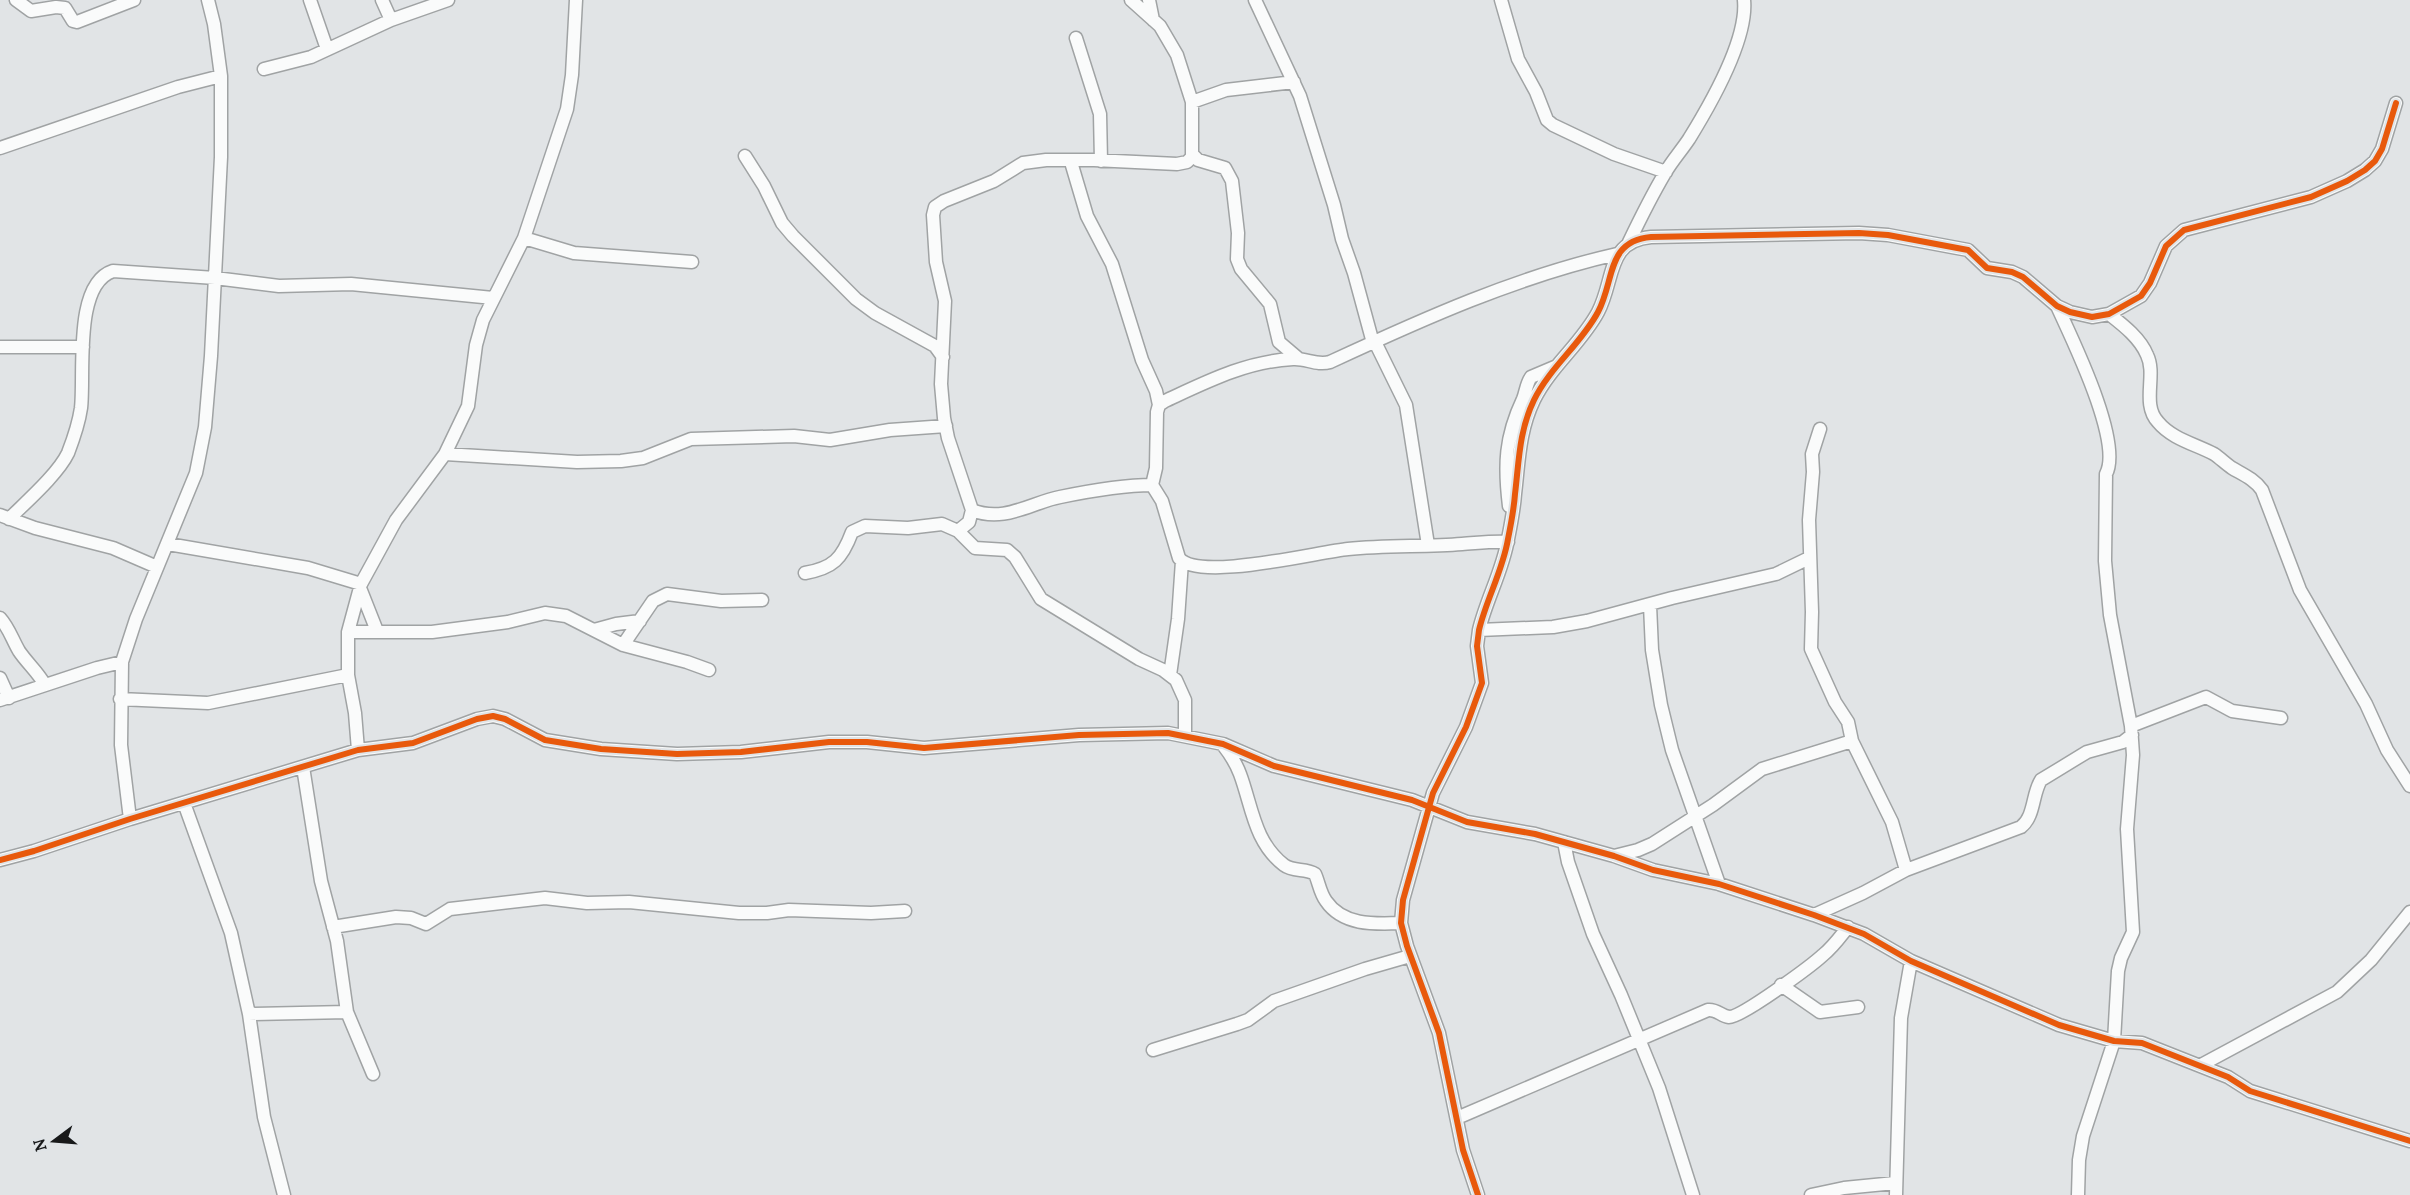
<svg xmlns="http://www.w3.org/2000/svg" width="2410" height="1195" font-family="Lora,serif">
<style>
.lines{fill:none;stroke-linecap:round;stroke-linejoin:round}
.minor-casing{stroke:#a0a3a4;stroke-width:15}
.minor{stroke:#fafbfb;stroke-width:12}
.cycleway-casing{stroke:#e0e4e7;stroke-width:10}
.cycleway{stroke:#e8590c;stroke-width:6}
</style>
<rect width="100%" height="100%" fill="#e1e4e6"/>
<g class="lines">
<defs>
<path id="minor" d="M16,0L31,11L56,7L65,8L73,21L77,22L134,0
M310,0L327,49
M382,0L391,20
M1131,0L1160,26L1177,55L1192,102V154L1198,160L1225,168L1232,181L1238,233L1237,259L1241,269L1270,304L1279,342L1299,359
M1149,0L1153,20
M1255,0L1300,96L1334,205L1342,239L1354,273L1373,343
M1501,0L1518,59L1536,92L1547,120L1553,125L1614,154L1666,172
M1076,38L1100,114L1101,161
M264,69L311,57L391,20L448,0
M1192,102L1226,90L1294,82
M0,148L178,87L221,76
M745,156L764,186L782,223L793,236L856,299L875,313L935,346L943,357
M1071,162L1087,216L1112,264L1142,360L1156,391L1159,405
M524,238L574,253L692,262
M1629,242C1640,219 1652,195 1665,173C1672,161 1681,151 1689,139C1710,105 1748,40 1744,0
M2057,306C2072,339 2123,442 2106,474L2105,561L2110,615L2131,726L2133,755L2127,829L2133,932L2121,958L2118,971L2114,1041L2083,1136L2079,1160L2078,1195
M2109,314C2123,325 2140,338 2147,355C2157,375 2141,404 2158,422C2172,439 2195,444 2214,454C2220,458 2226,464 2232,468C2244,475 2254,479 2262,490L2300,590L2366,704L2387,750L2410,786
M1375,342L1406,405L1428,545
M0,347H83
M1820,429L1812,454L1813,472L1809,520L1812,612L1811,649L1835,702L1848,722L1852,741L1892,822L1906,870
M445,454L577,462L621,461L643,458L691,439L794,436L830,440L890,430L946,426
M1152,485L1156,468L1157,412L1159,405L1165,401C1206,382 1247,361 1293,359C1306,358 1317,366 1330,362C1423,319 1516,277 1617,254
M1509,506C1504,465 1505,437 1523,399C1526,392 1526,384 1531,377L1557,366
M972,510C1004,523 1030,503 1060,497C1089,491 1123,485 1152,485L1162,501L1179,558C1198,582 1317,552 1348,549C1386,545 1424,547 1462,544C1478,543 1492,541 1508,542
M0,515L35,528L113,548L157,567
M9,519C26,502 58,474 68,453C73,440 79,422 81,408C85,374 73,284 113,271L215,278L279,286L351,284L493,298
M958,531L969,522L972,510L948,438L944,418L941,384L945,301L936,262L933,215L935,207L944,201L994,181L1023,163L1046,160H1094L1177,164L1187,162L1193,156
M168,544L308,568L361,584
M805,573C833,568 842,559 852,532L865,526L908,528L942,524L958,531L975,548L1007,550L1015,557L1041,599L1139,659L1163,670L1176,680L1185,700V735
M360,588L377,631
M1650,605L1652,650L1661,705L1672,750L1719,884
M0,618C9,628 12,639 19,651C27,663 38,672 45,685
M594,630L616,624L640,621
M1479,630L1553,627L1587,621L1672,598L1776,574L1809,558
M348,632H432L508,622L545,613L566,616L623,645L687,662L709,670
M623,645L653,601L667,594L721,601L762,600
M1170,675L1178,619L1182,561
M0,678L9,698
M120,699L208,703L348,675
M0,700L97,668L122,662
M2131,726L2206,697L2232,711L2281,718
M1223,745C1230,754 1236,763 1240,774C1252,806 1254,842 1284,865C1293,872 1306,868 1315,874C1319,883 1320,893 1326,901C1343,926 1375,924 1401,923
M358,750L355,713L348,675V632L361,584L396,520L445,454L468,406L476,345L483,320L524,238L567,109L572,75L576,0
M303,767L321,881L337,941L347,1012L373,1074
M184,803L231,933L249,1014L264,1117L284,1195
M130,819L121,745L122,662L136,619L196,473L205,427L211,356L221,157V76L214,24L208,0
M1564,842L1568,862L1593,934L1621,995L1659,1088L1693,1195
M1614,856L1638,850L1652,844L1713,805L1762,769L1852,741
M0,860L34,851L130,819L358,750L413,743L477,719L493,716L505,719L545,740L601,749L677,754L741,752L829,742H867L924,748L1079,735L1168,733L1223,744L1274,766L1412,800L1467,822L1535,834L1614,856L1653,870L1719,884L1814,915L1864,934L1911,961L2059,1025L2114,1041L2142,1043L2228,1077L2250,1091L2410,1141
M1814,915L1863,893L1906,870L2021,827C2035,816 2032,794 2041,780L2087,752L2123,742L2132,735
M333,927L396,917L411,918L426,924L450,909L545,898L587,903L629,902L739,913H767L789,910L871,913L905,911
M1781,985L1820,1012L1858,1007
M249,1014L347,1012
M1153,1050L1237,1024L1248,1020L1274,1001L1365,969L1410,956
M2201,1065L2337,992L2371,960L2410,912
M1457,1118L1708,1010C1717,1009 1721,1016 1729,1017C1742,1017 1811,966 1823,955C1833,947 1840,937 1848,927
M1478,1195L1463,1150L1439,1033L1407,946L1401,923L1403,900L1433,793L1466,727L1482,683L1477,646L1479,630C1486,600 1503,570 1508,539C1511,524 1514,509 1515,494C1519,461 1519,431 1534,400C1550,367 1581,344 1598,312C1615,280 1606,241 1651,237L1859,233L1888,235L1968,250L1987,268L2012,272L2023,277L2057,306L2070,312L2092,317L2109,314L2141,296L2150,283L2166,246L2184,230L2311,197L2347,181L2365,170L2375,161L2382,149L2396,103
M1811,1195L1844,1188L1895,1183
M1896,1195L1901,1018L1911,961"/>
</defs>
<use href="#minor" class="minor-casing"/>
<use href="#minor" class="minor"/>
<defs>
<path id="cycleway" d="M0,860L34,851L130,819L358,750L413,743L477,719L493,716L505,719L545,740L601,749L677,754L741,752L829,742H867L924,748L1079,735L1168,733L1223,744L1274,766L1412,800L1467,822L1535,834L1614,856L1653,870L1719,884L1814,915L1864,934L1911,961L2059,1025L2114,1041L2142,1043L2228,1077L2250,1091L2410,1141
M1478,1195L1463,1150L1439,1033L1407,946L1401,923L1403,900L1433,793L1466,727L1482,683L1477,646L1479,630C1486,600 1503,570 1508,539C1511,524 1514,509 1515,494C1519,461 1519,431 1534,400C1550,367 1581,344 1598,312C1615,280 1606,241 1651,237L1859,233L1888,235L1968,250L1987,268L2012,272L2023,277L2057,306L2070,312L2092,317L2109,314L2141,296L2150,283L2166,246L2184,230L2311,197L2347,181L2365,170L2375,161L2382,149L2396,103"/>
</defs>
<use href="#cycleway" class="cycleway-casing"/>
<use href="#cycleway" class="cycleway"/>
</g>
<g transform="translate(54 1141) rotate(254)" stroke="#e0e4e7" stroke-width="4.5" paint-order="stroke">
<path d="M0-4.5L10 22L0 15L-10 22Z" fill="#18191a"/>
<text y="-9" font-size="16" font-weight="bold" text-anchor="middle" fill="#18191a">N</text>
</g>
</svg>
